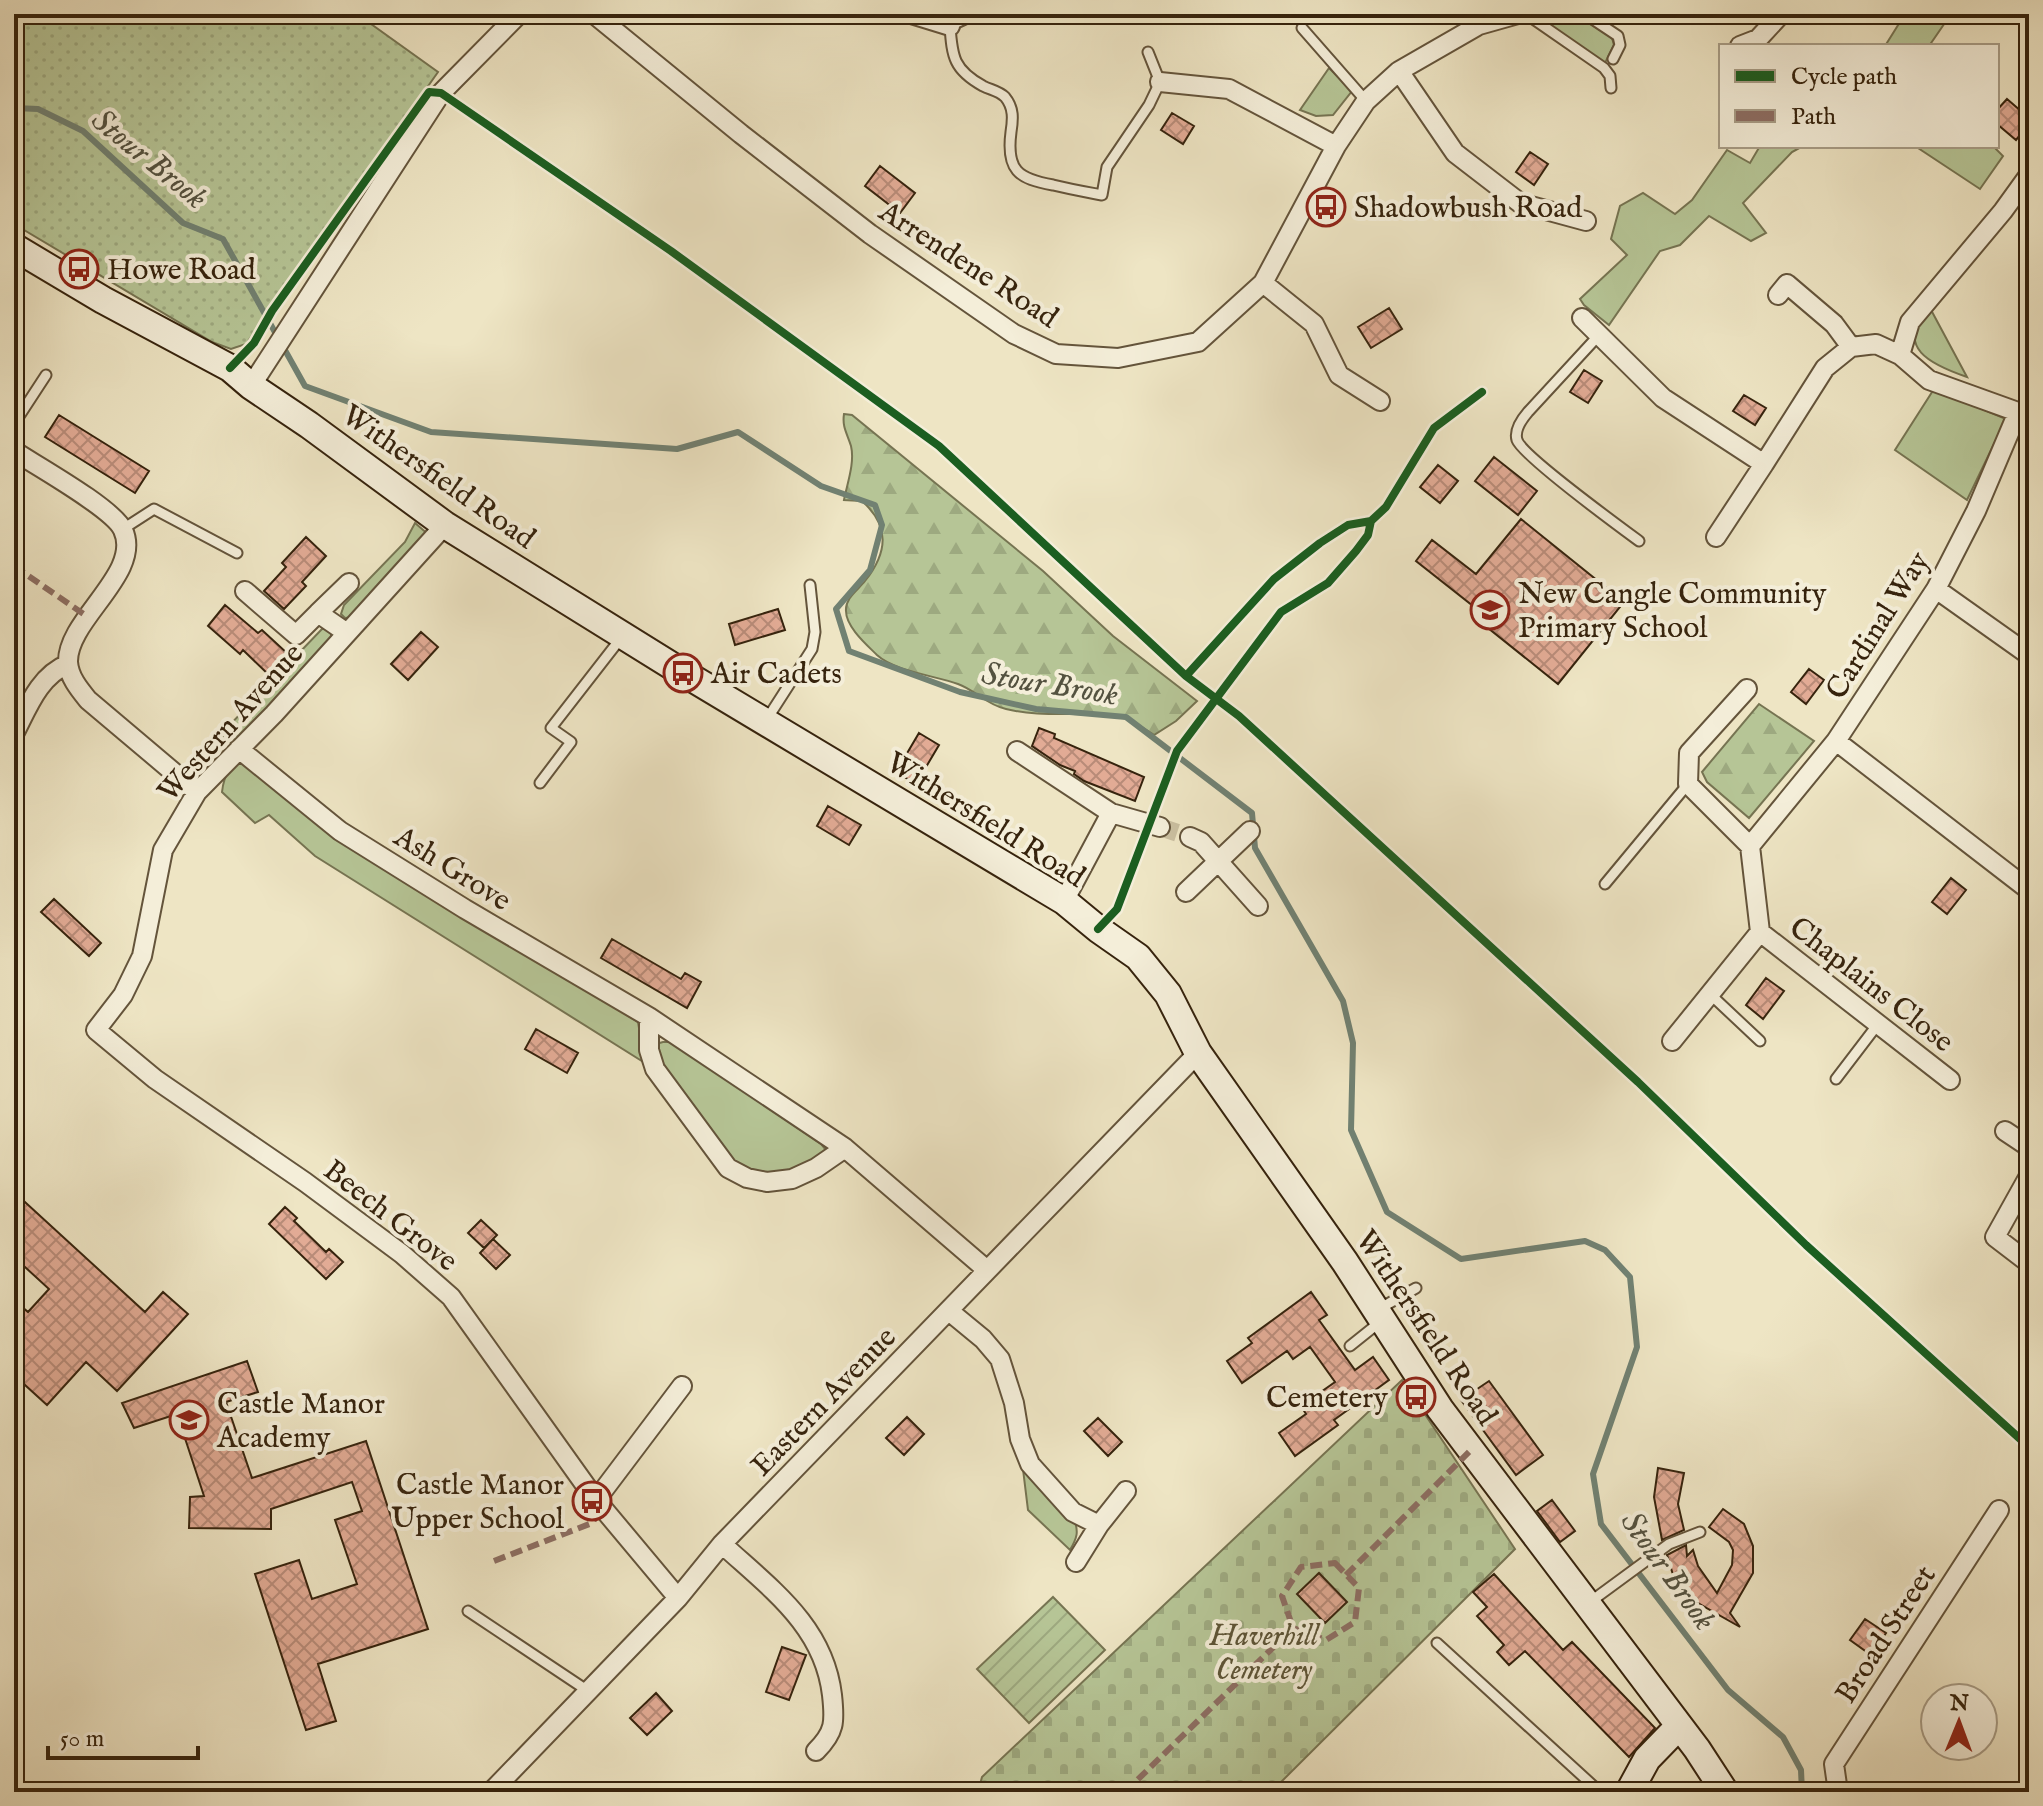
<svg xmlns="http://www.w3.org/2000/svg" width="2043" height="1806" font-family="'IM FELL English',serif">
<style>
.grass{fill:#b6c596;stroke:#767452;stroke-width:2}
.forest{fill:url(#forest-firs);stroke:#767452;stroke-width:2}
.cemetery{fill:url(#cemetery-stones);stroke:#767452;stroke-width:2}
.park{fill:url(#park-dots);stroke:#767452;stroke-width:2}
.garden{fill:url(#garden-furrows);stroke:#767452;stroke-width:2}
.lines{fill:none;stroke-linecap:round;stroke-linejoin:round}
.stream{stroke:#718172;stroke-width:6}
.building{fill:url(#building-cross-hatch);stroke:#36230d;stroke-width:2}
.street-tunnel{stroke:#c9be9f;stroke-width:18;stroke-dasharray:18 9;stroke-linecap:butt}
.lane-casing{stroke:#64543b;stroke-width:13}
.street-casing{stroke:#64543b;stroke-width:22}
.secondary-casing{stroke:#36230d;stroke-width:30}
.lane{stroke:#f4eed9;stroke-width:9}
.street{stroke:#f4eed9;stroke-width:18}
.secondary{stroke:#f4eed9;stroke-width:26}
.quiet{stroke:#8d6e63;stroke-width:6;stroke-dasharray:12 6;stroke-linecap:butt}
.cycleway-casing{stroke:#f4eed9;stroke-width:13}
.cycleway{stroke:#1b5e20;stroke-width:8}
.labels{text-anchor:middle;stroke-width:8;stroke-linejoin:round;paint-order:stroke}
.poi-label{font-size:30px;fill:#36230d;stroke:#f4eed9;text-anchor:start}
.street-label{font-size:30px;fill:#36230d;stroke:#f4eed9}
.park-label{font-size:30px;font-style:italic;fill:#5c5436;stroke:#f4eed9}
.water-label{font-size:32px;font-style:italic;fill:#545240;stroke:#f4eed9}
</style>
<defs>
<pattern id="forest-firs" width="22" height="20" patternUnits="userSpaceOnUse" patternTransform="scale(2)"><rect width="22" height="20" fill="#b6c596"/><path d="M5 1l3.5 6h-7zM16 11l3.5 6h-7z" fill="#9da980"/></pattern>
<pattern id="cemetery-stones" width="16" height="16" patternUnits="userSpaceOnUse" patternTransform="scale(2)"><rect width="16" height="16" fill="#b6c596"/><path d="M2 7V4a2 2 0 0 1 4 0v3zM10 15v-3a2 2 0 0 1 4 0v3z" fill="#9da980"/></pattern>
<pattern id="park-dots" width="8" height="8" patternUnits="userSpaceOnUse" patternTransform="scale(2)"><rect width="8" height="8" fill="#b6c596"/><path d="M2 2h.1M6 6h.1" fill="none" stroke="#9da980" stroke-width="1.8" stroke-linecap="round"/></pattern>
<pattern id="garden-furrows" width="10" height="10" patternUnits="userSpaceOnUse" patternTransform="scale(2)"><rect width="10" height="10" fill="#b6c596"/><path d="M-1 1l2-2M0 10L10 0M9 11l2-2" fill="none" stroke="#9da980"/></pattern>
<pattern id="building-cross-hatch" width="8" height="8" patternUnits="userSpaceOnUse" patternTransform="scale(2)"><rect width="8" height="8" fill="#e2ab95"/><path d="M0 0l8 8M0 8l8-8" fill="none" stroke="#b88b78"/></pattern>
</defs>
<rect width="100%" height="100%" fill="#eee5c4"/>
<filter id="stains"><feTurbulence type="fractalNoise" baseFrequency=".0025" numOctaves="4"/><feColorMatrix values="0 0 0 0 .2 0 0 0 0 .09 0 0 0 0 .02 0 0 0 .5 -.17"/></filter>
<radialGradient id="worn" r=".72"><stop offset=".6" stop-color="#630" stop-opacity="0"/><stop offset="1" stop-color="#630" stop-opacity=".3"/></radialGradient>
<path class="grass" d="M1564,14H1575L1612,38L1614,45L1604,65L1545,24Z
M1905,14H1951L1929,46H1885Z
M1329,68L1352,91L1333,115L1316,116L1300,110Z
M1760,146H1803L1792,152L1743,203L1766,233L1751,241L1709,216L1680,245L1660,251L1609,325L1584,305L1580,299L1627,255L1611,239L1620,206L1643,193L1675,214L1692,200L1727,150L1750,163Z
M1915,146H1993L2003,156L1980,189Z
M1930,308L1967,377C1932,365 1892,347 1930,308Z
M1934,389L2006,419L1967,500L1895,450Z
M415,523L429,535L356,617L345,618L341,614L344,605L405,542Z
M322,629H330L332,639L241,736L228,743L221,734Z
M247,759L338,834L638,1022L645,1063L315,856L269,815L255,823L222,792C224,774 229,767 247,759Z
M663,1042H672L821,1144L825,1149L820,1162L771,1177L732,1164L663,1067L656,1044Z
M1022,1461L1074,1519C1079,1532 1077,1538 1070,1550L1028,1510Z"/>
<path class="forest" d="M844,414L852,415L1043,571L1113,636L1197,701L1176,721L1154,735C1142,727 1131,719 1116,716C1080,711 1042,718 1006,709C987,705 975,690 958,684C936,676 894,671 877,655C867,645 846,627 846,611C845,598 858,590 865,581C888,552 890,526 862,501L844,500C847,484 855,463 851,446C847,433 842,427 844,414Z
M1759,704L1814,741L1749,818L1707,782L1702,772Z"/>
<path class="cemetery" d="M1402,1380L1515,1549L1271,1792H978L982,1777Z"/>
<path class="park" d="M14,14H357L438,72L246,344L231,349L212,342L14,224Z"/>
<path class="garden" d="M1053,1597L1105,1650L1029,1723L977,1669Z"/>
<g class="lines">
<path class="stream" d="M14,108L38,109L83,131L183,223L223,239L305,386L431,432L677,449L738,432L821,486L875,505L882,525L870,570L836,609L849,651L960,692L1036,709L1126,717L1252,813L1255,848L1343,1001L1353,1043L1351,1130L1387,1212L1461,1259L1585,1241L1605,1250L1630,1277L1637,1347L1593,1474L1601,1524L1728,1690L1783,1737L1801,1770L1802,1792"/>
</g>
<path class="building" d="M2007,99L2029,118V124L2016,140L1997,124V110Z
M1172,113L1194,126L1183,144L1161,130Z
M1530,152L1548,164L1534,185L1516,172Z
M880,166L915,193L900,213L865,186Z
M1389,308L1402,329L1371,348L1358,327Z
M1584,370L1602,381L1588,403L1570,392Z
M1744,395L1766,408L1755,425L1733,411Z
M59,415L149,471L135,493L45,437Z
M1494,457L1537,491L1518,515L1475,481Z
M1438,465L1458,481L1440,503L1420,487Z
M1521,519L1624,602L1558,684L1473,616L1478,610L1416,561L1432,540L1476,574Z
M306,537L326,556L302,582L306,586L284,609L264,591L286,567L282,563Z
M225,605L258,633L262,630L288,654L269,675L243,650L240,654L208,626Z
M778,609L785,630L735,645L729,624Z
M421,632L438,647L408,680L391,664Z
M1809,669L1824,680L1806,704L1791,692Z
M1039,728L1055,734L1054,738L1144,777L1135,801L1084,781L1074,774L1075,771L1060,765L1032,746Z
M919,733L939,745L916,784L896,772Z
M828,806L861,825L849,845L817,826Z
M1951,878L1966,890L1947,914L1932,902Z
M54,899L101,943L89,956L41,912Z
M612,939L681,979L685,973L701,982L687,1008L601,958Z
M1766,978L1784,991L1763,1019L1746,1005Z
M536,1029L578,1053L567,1073L525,1049Z
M14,1192L145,1312L163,1292L188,1314L117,1391L86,1362L47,1405L14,1375V1300L28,1312L49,1289L14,1257Z
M285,1207L297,1218L294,1221L326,1252L329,1249L343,1262L326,1279L269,1224Z
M481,1220L497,1235L484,1248L468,1233Z
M493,1239L510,1255L496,1269L480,1253Z
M1311,1292L1327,1315L1319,1320L1355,1370L1373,1357L1389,1380L1334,1420L1338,1425L1295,1456L1279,1433L1306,1414L1301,1406L1335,1382L1310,1347L1293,1359L1287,1351L1242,1383L1227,1361L1252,1343L1248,1338Z
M247,1361L258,1392L226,1402L252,1478L366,1441L428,1629L318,1664L336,1721L306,1730L255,1574L299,1560L312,1599L357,1584L335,1520L362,1511L352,1482L271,1509V1529L189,1528L190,1497L204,1496L177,1414L134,1428L122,1403Z
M1489,1381L1543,1455L1516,1475L1461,1400Z
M907,1417L924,1434L904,1455L886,1438Z
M1098,1418L1122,1442L1108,1456L1084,1431Z
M1658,1468L1684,1473L1678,1504L1684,1530L1662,1540L1654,1497Z
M1552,1500L1575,1531L1560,1542L1537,1511Z
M1723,1509L1744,1524L1753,1546V1573L1730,1613L1740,1627L1694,1601L1692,1602L1674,1578L1667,1555L1686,1545L1687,1556L1693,1550L1698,1566L1717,1593L1732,1565L1733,1550L1729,1542L1709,1527Z
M1319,1573L1347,1602L1325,1623L1297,1594Z
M1494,1574L1563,1650L1572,1642L1655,1728L1629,1757L1525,1651L1509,1665L1497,1652L1504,1645L1477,1616L1487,1607L1473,1592Z
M1865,1619L1886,1633L1871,1655L1850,1640Z
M782,1647L806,1655L789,1700L766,1692Z
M656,1693L672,1711L647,1735L630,1718Z"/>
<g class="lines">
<path class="street-tunnel" d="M1160,827L1190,837"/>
<defs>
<path id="lane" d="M968,14L965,19L950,26C952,57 954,70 983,86C991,90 999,91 1005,97C1014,108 1013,119 1011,132C1006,170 1018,179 1053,185C1069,189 1086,192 1102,195L1107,167L1149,105L1160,82L1148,52
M1526,14L1604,68L1610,76L1611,88
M1585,14L1618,36L1620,45L1613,59
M1302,28L1366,101
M1599,335L1528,412C1522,419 1514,430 1517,440C1522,455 1620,527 1639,541
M14,424L46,375
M123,529L154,509L237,553
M767,719L812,649L815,632L810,585
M540,783L571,742L551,728L621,638
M1605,884L1688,784
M1710,994L1760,1041
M1836,1079L1878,1024
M1377,1310L1416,1288
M1350,1346L1380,1322
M1590,1602L1669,1544L1700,1532
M468,1611L588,1691
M1437,1643L1600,1792"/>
<path id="street" d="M594,14L741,134L870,234L1014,334L1056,354L1118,358L1198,342L1263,283L1336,146L1366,101L1399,71L1479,25L1518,14
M911,14L950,26
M1740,46L1758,39L1781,14
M1399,71L1455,153L1520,203L1586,221
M1160,82L1229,89L1336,146
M1263,283L1314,324L1339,375L1380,401
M1778,295L1787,284L1834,324L1851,347L1876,344L1900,355L1929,380L2029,416
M1582,318L1663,398L1764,464L1825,368L1851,347
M1900,355L1910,322L2003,211L2029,175
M251,386L441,93L519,14
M14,451C37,466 114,509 123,530C143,573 67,619 68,662C69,677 79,689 88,700L197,792
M445,525L274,714L197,792L163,850L142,956L123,995L96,1030L155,1079L305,1182L402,1254L451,1297L596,1500L678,1598
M1716,537L1764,464
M1936,589L2029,655
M245,591L296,635L318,613L347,633
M318,613L349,583
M14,734C28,707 39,676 68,664
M1836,741L2029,890
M239,749L340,831L465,909L649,1017L845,1148L987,1270
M1017,751L1111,813L1064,901
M1111,813L1160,827
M1190,837L1201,842L1258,906
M1750,846L1836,741L1936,589L1976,511L2018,412
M1186,892L1250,831
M1760,932L1950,1080
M649,1017V1050L655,1069L728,1168L747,1178L767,1182L792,1179L816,1168L845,1148
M1672,1041L1760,932L1750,846L1688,784L1689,753L1747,689
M2005,1131L2029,1147
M2029,1176L1995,1237L2029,1263
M949,1311L983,1339L1000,1359L1014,1403L1020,1439L1030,1464L1073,1512L1099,1525
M596,1500L682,1386
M722,1544C771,1589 824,1626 832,1695C835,1722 835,1732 816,1751
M1076,1562L1099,1525L1126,1491
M491,1792L678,1598L722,1544L1198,1053
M1838,1792L1834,1764L1999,1510"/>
<path id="secondary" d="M14,247L103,300L230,368L251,386L309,425L445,525L672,666L1064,901L1098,929L1138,957L1168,994L1198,1053L1345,1262L1440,1409L1697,1749L1725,1792
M1629,1792L1647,1759L1679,1726"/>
</defs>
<use href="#lane" class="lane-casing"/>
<use href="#street" class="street-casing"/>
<use href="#secondary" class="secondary-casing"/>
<use href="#lane" class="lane"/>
<use href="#street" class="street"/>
<use href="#secondary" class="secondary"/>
<path class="quiet" d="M14,566L88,617
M494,1561L592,1523L602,1507
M1335,1563L1359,1588L1355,1622L1326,1640L1293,1628L1282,1596L1301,1567Z
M1346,1575L1471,1450
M1125,1792L1293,1628"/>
<defs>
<path id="cycleway" d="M230,368L254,343L272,311L429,92L441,93L671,251L939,446L1186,676L1239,716L1638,1082L1806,1245L2029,1447
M1186,676L1274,579L1320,543L1348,525L1371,521
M1098,929L1117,909L1177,751L1281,612L1328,583L1356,551L1368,535L1371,521L1386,507L1434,428L1482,392"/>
</defs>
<use href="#cycleway" class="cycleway-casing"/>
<use href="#cycleway" class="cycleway"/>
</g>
<defs>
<symbol id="bus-ring" viewBox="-11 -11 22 22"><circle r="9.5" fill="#f4eed9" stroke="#8f2418" stroke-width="1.5"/><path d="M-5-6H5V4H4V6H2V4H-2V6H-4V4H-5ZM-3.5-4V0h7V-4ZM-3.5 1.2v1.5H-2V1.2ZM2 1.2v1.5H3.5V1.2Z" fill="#8f2418"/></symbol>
<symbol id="school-ring" viewBox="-11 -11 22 22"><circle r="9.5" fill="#f4eed9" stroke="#8f2418" stroke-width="1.5"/><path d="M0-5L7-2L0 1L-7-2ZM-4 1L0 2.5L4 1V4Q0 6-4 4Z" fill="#8f2418"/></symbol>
</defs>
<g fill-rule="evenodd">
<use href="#bus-ring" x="1304" y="185" width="44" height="44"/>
<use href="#bus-ring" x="57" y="247" width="44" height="44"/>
<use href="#school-ring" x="1468" y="588" width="44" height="44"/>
<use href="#bus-ring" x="661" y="651" width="44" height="44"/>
<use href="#bus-ring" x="1394" y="1375" width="44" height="44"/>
<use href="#school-ring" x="167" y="1398" width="44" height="44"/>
<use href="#bus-ring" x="570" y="1479" width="44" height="44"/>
</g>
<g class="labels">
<g class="poi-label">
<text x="1354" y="217">Shadowbush Road</text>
<text x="107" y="279">Howe Road</text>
<text x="1518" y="603">New Cangle Community<tspan x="1518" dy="34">Primary School</tspan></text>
<text x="711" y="683">Air Cadets</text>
<text x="1388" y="1407" text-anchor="end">Cemetery</text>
<text x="217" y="1413">Castle Manor<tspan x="217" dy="34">Academy</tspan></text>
<text x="564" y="1494" text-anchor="end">Castle Manor<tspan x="564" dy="34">Upper School</tspan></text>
</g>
<g class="street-label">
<text transform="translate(969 264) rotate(33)" y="10">Arrendene Road</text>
<text transform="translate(439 476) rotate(35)" y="10">Withersfield Road</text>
<text transform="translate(1877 625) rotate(-58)" y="10">Cardinal Way</text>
<text transform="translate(230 722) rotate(-48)" y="10">Western Avenue</text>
<text transform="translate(986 819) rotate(32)" y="10">Withersfield Road</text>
<text transform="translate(453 868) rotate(32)" y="10">Ash Grove</text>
<text transform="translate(1872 984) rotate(38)" y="10">Chaplains Close</text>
<text transform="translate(391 1215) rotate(38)" y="10">Beech Grove</text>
<text transform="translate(1427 1327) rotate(56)" y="10">Withersfield Road</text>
<text transform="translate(823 1401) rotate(-46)" y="10">Eastern Avenue</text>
<text transform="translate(1885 1634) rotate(-57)" y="10">Broad Street</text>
</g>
<g class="park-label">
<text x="1264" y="1645">Haverhill<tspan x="1264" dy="34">Cemetery</tspan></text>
</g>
<g class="water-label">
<text transform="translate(150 158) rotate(39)" y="11">Stour Brook</text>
<text transform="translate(1050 683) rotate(9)" y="11">Stour Brook</text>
<text transform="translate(1669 1570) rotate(54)" y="11">Stour Brook</text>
</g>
</g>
<rect width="2043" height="1806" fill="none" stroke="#eee5c4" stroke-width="48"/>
<rect x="16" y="16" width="2011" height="1774" fill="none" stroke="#36230d" stroke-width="4"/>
<rect x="24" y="24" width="1995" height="1758" fill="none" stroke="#36230d" stroke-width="2"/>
<rect x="1719" y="44" width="280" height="104" fill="#f4eed9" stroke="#a89d87" stroke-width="2"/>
<rect x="1735" y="70" width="40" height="12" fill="#1b5e20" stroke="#a89d87" stroke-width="2"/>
<text x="1791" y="84" font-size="24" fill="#36230d">Cycle path</text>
<rect x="1735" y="110" width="40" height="12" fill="#8d6e63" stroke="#a89d87" stroke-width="2"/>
<text x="1791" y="124" font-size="24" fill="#36230d">Path</text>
<g transform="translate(1959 1722) rotate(1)"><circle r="38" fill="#f4eed9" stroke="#a89d87" stroke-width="2"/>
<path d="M0-6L14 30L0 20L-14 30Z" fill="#8f2418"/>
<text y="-12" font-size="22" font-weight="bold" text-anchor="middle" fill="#36230d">N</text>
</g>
<path d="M48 1746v12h150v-12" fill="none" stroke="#36230d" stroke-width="4"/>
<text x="60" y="1746" font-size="24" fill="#36230d" stroke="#f4eed9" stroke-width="6" paint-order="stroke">50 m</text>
<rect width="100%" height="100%" filter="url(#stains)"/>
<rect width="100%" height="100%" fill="url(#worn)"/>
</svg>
